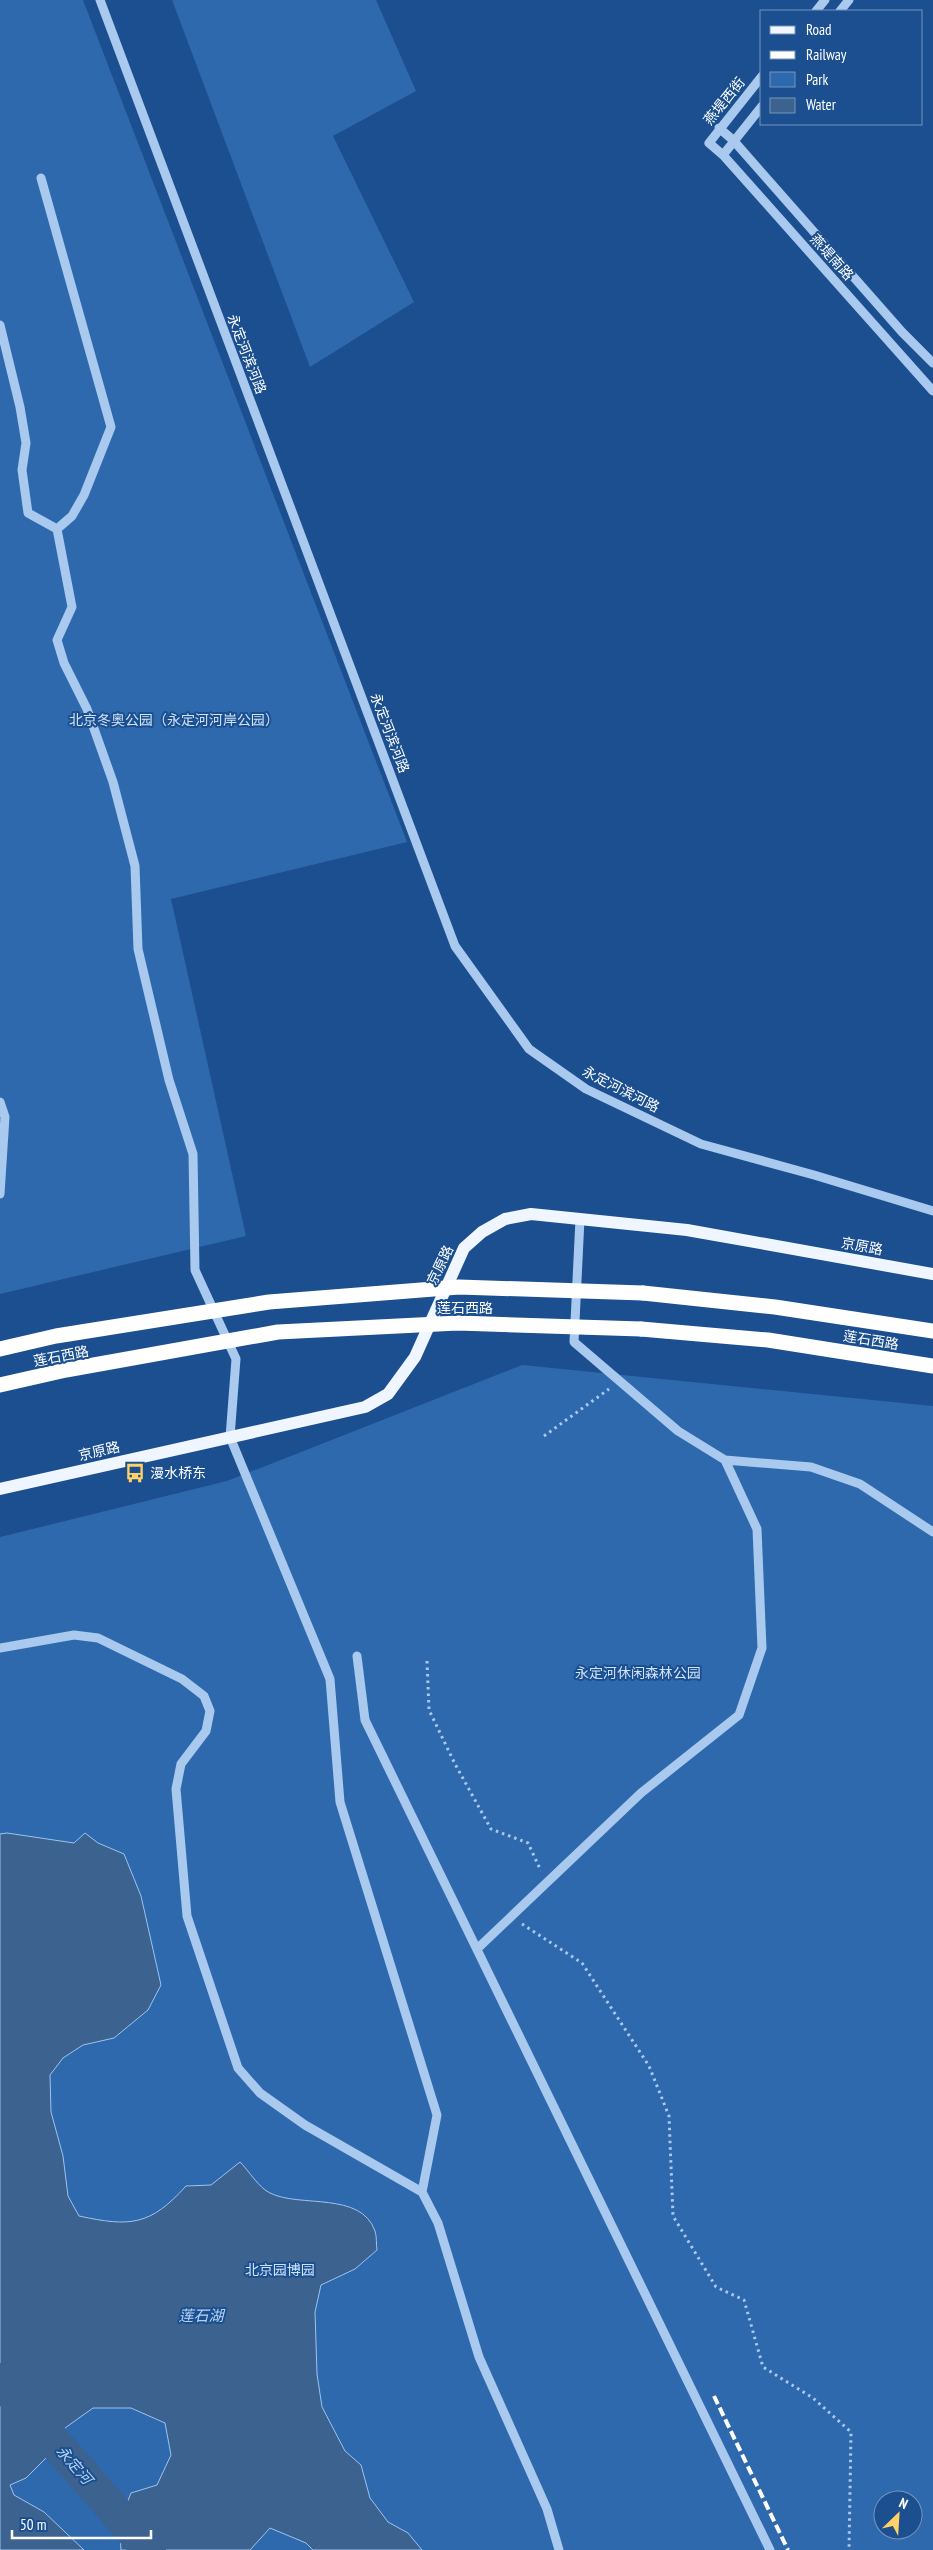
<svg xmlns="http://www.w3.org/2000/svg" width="933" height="2550" font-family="'PT Sans Narrow','Noto Sans SC',sans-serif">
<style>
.green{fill:#2e69ad;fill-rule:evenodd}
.water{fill:#3c6290;stroke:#9cc4f0}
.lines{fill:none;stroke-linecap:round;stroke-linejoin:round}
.river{stroke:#3c6290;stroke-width:34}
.path{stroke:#a9c9ee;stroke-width:3;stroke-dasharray:2.5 4;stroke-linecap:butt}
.minor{stroke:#a9c9ee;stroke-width:9}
.major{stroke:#f0f6ff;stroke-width:12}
.highway{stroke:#fff;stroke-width:15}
.rail{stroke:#fff;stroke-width:4;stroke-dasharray:9 4;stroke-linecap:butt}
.highway-bridge{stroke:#fff;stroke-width:15}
.labels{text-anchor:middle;stroke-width:4;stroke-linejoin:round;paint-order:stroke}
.street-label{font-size:14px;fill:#fff;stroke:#1b4f8f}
.park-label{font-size:14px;fill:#cfe3fa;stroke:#1b4f8f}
.poi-label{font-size:14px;fill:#fff;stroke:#1b4f8f;text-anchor:start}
.water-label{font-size:15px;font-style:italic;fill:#b5d3f5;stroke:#1b4f8f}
</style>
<rect width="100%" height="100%" fill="#1b4f8f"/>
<path class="green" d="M0,0H83L407,842L171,899L246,1236L0,1294Z
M172,0H376L416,91L333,136L414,302L310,367Z
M522,1365L933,1406V2550H0V1537L227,1481ZM883,2500H913V2530H883Z"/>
<path class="water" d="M7,1833L74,1843L85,1833L98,1843L124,1854L141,1896L161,1985L148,2010L114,2038L83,2045L63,2058L50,2075L51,2112L63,2156L68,2196L79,2216C130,2227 150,2226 186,2186L211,2185L240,2162C249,2171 259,2188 270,2193C300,2208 361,2191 375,2231C377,2237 376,2244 377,2250L355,2269L321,2285L315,2312L317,2374L322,2407L345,2451L361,2465L370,2498L388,2522L408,2533L422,2550H313L306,2543L270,2528L250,2550H121L119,2523L131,2493L157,2485L171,2455L165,2423L131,2408H93L65,2428L46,2458L26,2478L10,2485L14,2495L44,2512L84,2550H0V1834Z"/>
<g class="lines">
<path class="river" d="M0,2380L149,2550"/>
<path class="path" d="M544,1436L609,1389
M427,1661L429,1710L455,1764L491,1829L528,1843L541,1871
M522,1924L582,1963L649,2066L669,2116L673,2216L716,2287L744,2300L763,2367L813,2398L851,2432L849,2550"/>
<path class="minor" d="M100,0L455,946L529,1049L586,1089L701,1144L814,1175L933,1211
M816,11L825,0
M840,11L849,0
M762,76L709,143L723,155L933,391
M719,128L733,140L902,332L933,363
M723,155L762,106
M41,178L111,427L84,495L72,516L57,529
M0,325L20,407L26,443L22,470L28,513L57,529L72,607L57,640L64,663L87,709L113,782L135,866L138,949L169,1080L193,1154L195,1270L236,1359L230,1437L330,1679L340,1802L437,2115L422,2192
M0,1102L5,1117L0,1194
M580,1219L574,1342L678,1431L725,1460L811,1467L860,1484L933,1532
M0,1648L74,1635L98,1638L182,1679L204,1696L210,1711L206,1731L181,1764L176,1789L187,1916L238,2068L260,2093L305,2125L422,2192L438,2223L479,2357L547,2509L559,2550
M357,1656L365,1720L770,2550
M477,1949L641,1793L739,1715L762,1648L757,1529L725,1460"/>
<path class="major" d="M0,1489L365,1407L388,1394L415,1357L464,1248L482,1232L505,1219L531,1214L687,1230L933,1274"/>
<path class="highway" d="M643,1293L775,1307L933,1331
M641,1329L768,1340L933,1366"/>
<path class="rail" d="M714,2396L788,2550"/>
<path class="highway-bridge" d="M0,1349L56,1336L269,1302L459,1287L643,1293
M0,1385L66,1370L278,1332L458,1323L641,1329"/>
</g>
<defs>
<symbol id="bus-bare" viewBox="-9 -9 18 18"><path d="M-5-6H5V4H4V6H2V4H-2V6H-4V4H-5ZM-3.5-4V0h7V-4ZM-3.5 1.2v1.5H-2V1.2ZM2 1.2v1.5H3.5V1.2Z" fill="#ffd166" stroke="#1b4f8f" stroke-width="2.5" paint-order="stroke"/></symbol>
</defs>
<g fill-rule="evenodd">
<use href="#bus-bare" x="121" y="1459" width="28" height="28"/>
</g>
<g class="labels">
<g class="street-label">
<text transform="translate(724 101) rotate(-51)" y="5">燕堤西街</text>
<text transform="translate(832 257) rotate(48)" y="5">燕堤南路</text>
<text transform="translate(247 354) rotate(69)" y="5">永定河滨河路</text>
<text transform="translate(390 733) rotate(69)" y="5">永定河滨河路</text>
<text transform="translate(621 1089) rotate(27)" y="5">永定河滨河路</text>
<text transform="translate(862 1246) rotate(10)" y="5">京原路</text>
<text transform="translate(440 1265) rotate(-64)" y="5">京原路</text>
<text x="465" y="1313">莲石西路</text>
<text transform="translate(871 1340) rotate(9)" y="5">莲石西路</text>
<text transform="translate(61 1356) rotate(-11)" y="5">莲石西路</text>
<text transform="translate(99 1451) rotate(-13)" y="5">京原路</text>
</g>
<g class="park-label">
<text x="174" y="725">北京冬奥公园（永定河河岸公园）</text>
<text x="638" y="1678">永定河休闲森林公园</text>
<text x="280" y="2275">北京园博园</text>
</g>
<g class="poi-label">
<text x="150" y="1478">漫水桥东</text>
</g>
<g class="water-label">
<text x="201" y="2321">莲石湖</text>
<text transform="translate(74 2465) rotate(49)" y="5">永定河</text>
</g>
</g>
<rect x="760" y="10" width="162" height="115" fill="#1b4f8f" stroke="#7695bc"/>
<rect x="770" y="26" width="25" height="8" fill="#f0f6ff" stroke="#7695bc"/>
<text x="806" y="35" font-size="15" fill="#ffffff">Road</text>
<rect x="770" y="51" width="25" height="8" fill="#ffffff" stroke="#7695bc"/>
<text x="806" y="60" font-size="15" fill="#ffffff">Railway</text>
<rect x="770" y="72" width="25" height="15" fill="#2e69ad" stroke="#7695bc"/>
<text x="806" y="85" font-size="15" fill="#ffffff">Park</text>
<rect x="770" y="98" width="25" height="15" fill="#3c6290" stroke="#7695bc"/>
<text x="806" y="110" font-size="15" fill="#ffffff">Water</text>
<g transform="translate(898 2515) rotate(25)"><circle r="24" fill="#1b4f8f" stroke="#7695bc"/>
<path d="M0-4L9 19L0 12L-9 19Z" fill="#ffd166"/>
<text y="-8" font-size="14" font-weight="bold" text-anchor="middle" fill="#ffffff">N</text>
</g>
<path d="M12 2530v8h139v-8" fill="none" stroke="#ffffff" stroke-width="2.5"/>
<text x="20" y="2530" font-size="15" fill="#ffffff" stroke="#1b4f8f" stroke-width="4" paint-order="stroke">50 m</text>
</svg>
